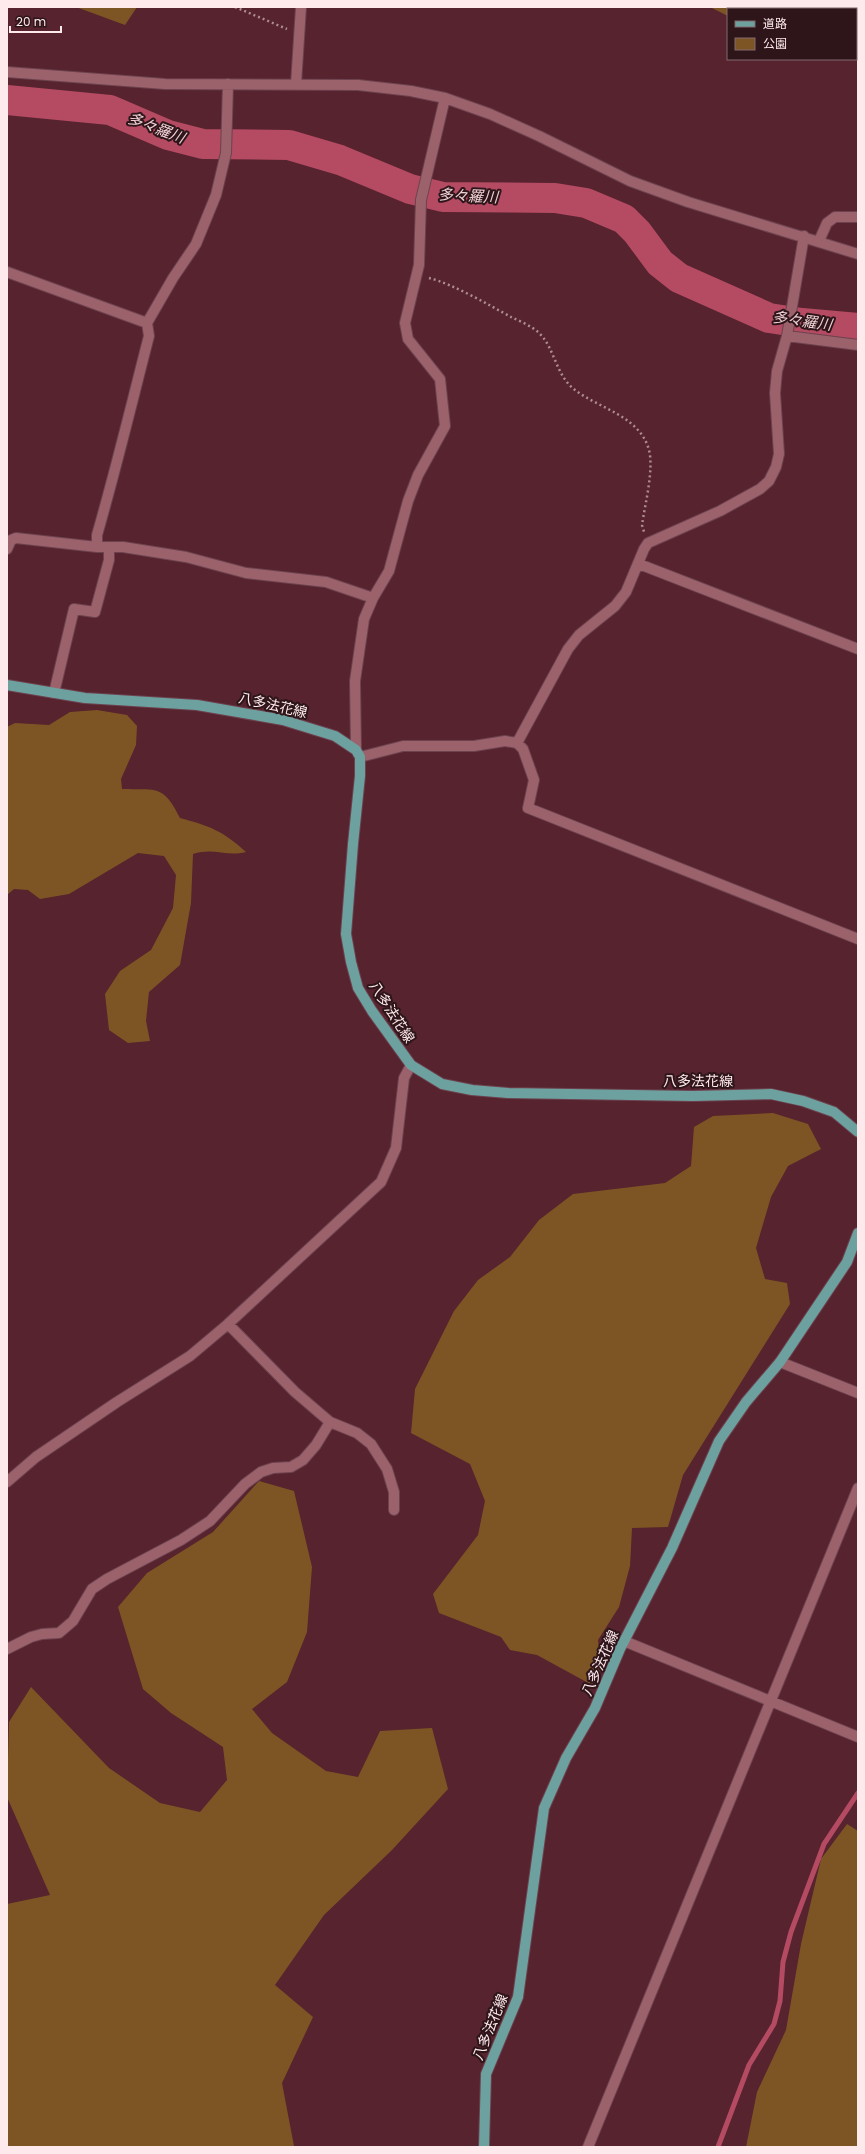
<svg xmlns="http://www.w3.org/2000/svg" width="865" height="2154" font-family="Poppins,'Noto Sans JP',sans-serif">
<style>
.green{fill:#7d5524}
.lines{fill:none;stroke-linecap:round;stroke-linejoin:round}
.stream{stroke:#b54a63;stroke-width:5}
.river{stroke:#b54a63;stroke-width:30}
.minor-casing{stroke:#6c424e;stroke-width:12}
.major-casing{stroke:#6c424e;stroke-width:12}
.path{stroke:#ae8b92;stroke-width:2.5;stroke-dasharray:2 3;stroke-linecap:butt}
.minor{stroke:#9c626c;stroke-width:10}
.major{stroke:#6ca1a0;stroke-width:10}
.labels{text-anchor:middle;stroke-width:4;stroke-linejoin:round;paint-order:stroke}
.street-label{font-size:14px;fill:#fee9ec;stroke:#2d151a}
.water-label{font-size:15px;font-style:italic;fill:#efd1d5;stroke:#2d151a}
</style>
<rect width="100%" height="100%" fill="#56232e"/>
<path class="green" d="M76,7H137L125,25Z
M710,7H858V48L856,52V9H728V16Z
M97,710L127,715L137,726L136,745L121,779L122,789C157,790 163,784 180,818C210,826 223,831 246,852C225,857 214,847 193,854L191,903L180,965L149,992L146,1021L150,1041L128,1043L109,1030L105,994L120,971L151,950L173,908L176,875L164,856L138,853L69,894L40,899L28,890L14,889L7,895V727L15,723L49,725L70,712Z
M773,1113L808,1124L821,1149L788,1166L771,1197L756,1248L765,1279L787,1283L790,1304L683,1475L668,1527L632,1528L630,1566L619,1607L598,1640L602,1669L592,1685L537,1655L510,1650L501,1637L439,1613L433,1594L478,1535L485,1501L470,1464L411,1433L415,1389L454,1311L478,1280L510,1257L539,1220L573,1194L665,1183L691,1166L694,1127L713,1116Z
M259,1481L294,1491L312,1567L307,1632L287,1682L252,1709L272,1733L326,1771L358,1777L380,1731L432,1728L448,1789L392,1850L324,1915L275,1985L313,2017L282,2083L294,2146L296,2147H7V1904L50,1895L7,1797L9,1722L31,1687L109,1768L160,1803L200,1812L227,1780L223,1747L171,1713L143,1689L118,1607L147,1573L213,1532Z
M847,1824L858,1831V2147H746L757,2092L786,2030L801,1944L821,1859Z"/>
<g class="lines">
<path class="stream" d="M718,2147L749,2065L774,2024L780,2001L783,1962L791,1932L824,1844L858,1793"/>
<path class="river" d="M7,100L110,110L168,135L203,144L289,145L340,160L410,189L443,197L555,198L586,203L624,219L637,232L660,263L679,278L769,318L802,323L858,328"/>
<defs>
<path id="minor" d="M7,72L165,84L358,85L411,91L445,98L490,114L539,136L630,181L688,202L858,254
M296,84L301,7
M819,241L827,223L835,217H858
M7,272L147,323L173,278L196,244L216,195L226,153L228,84
M787,336L858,345
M97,547H123L186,557L246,573L326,582L373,598
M7,549L11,540L16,538L97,547V535C116,469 132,402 149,336L147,323
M639,564L858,649
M54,693L74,609L95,612L109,560V547
M517,743L568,649L579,635L615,606L626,592L644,549L648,543L720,511L760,489L769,481L776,467L779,454L775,393L777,371L787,336L804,236
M356,750L355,681L364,619L373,598L389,571L408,501L418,475L445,426L440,379L408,339L405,323L419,265L421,200L445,98
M360,757L403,746H474L505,741L517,743L523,749L534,780L528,808L858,939
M228,1324L295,1392L330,1422L357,1433L371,1444L387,1469L394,1492V1510
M780,1362L858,1393
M7,1482L36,1457L117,1402L190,1356L228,1324L381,1182L396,1148L404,1078L411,1065
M624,1641L858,1737
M7,1649L31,1637L42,1634L59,1633L73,1621L92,1589L107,1579L181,1540L210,1521L245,1484L261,1472L273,1468L291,1467L303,1460L316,1445L330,1422
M588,2147L858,1488"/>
<path id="major" d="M7,685L85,698L197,705L283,720L335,736L356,750L360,757V776L353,844L346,934L351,962L358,988L372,1011L411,1065L442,1084L472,1090L508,1093L693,1096L771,1094L803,1101L834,1112L858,1132
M484,2147L486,2074L518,1997L544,1808L566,1758L595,1708L620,1649L672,1548L719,1441L746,1402L780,1362L847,1262L858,1233"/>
</defs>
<use href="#minor" class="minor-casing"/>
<use href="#major" class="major-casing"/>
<path class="path" d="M235,7L287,29
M429,278C453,284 489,305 511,317C520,321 531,326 538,332C555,347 555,375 575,390C598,408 640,416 649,450C654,470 645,504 642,525L644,532"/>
<use href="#minor" class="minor"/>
<use href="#major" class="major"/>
</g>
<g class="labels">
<g class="street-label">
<text transform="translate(273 705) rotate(13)" y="5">八多法花線</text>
<text transform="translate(392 1012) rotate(57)" y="5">八多法花線</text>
<text x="698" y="1086">八多法花線</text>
<text transform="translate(600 1663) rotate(-66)" y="5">八多法花線</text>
<text transform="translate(490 2027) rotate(-68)" y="5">八多法花線</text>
</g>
<g class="water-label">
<text transform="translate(156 128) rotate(21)" y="5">多々羅川</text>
<text transform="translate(468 196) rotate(3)" y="5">多々羅川</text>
<text transform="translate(802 321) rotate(8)" y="5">多々羅川</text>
</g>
</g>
<rect width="865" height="2154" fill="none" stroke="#fee9ec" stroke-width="16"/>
<rect x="727" y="8" width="130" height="52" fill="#2d151a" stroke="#816a6e"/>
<rect x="735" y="21" width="20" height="6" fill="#6ca1a0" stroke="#816a6e"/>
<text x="763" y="28" font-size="12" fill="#fee9ec">道路</text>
<rect x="735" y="38" width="20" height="12" fill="#7d5524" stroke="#816a6e"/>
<text x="763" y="48" font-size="12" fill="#fee9ec">公園</text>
<path d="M10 26v6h51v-6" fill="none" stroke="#fee9ec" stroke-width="2"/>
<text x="16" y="26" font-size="12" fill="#fee9ec" stroke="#2d151a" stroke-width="3" paint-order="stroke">20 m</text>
</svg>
